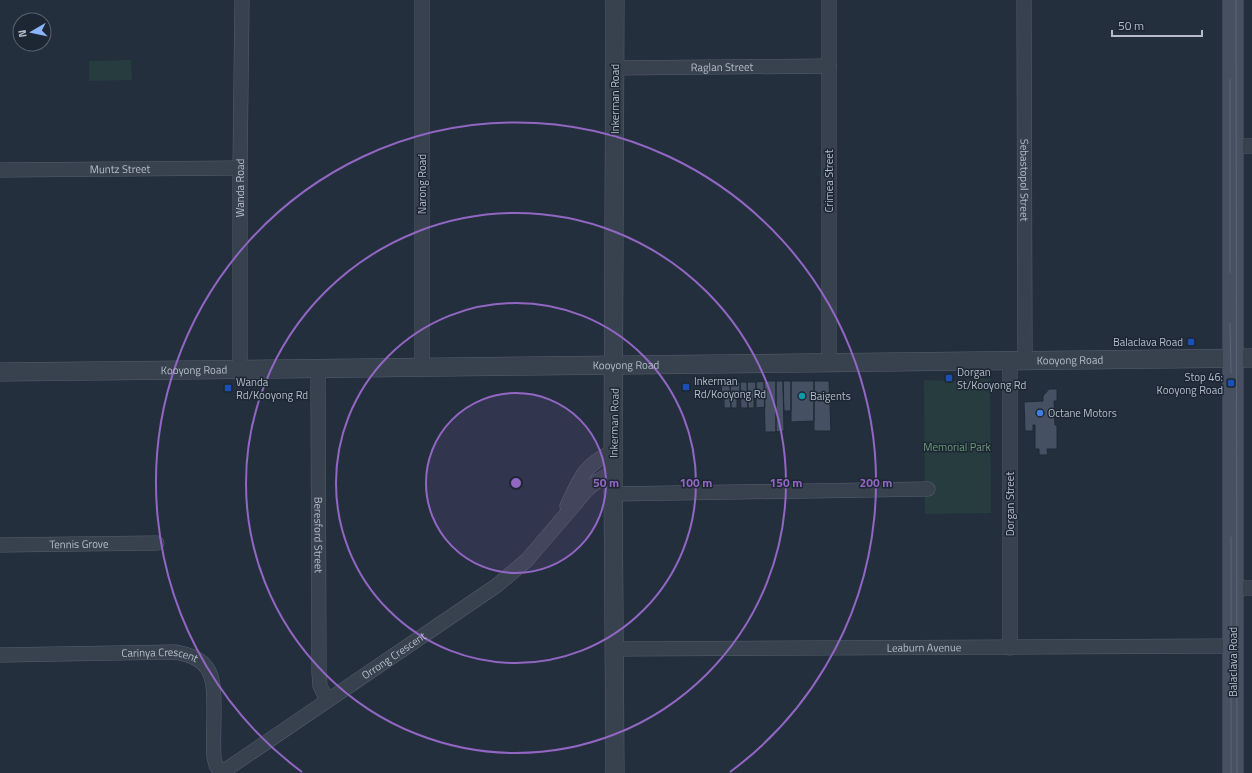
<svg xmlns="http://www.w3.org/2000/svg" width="1252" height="773" font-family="'Titillium Web',sans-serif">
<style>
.green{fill:#263c3f}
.building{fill:#455162;stroke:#1f2835}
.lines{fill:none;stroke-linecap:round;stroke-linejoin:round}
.minor-casing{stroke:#565f6c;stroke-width:15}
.tertiary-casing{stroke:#565f6c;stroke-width:19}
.secondary-casing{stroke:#565f6c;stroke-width:21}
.minor{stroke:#38414e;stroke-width:14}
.tertiary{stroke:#38414e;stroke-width:18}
.secondary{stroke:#465061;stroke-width:20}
.tram{stroke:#5a6575;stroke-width:1}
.ring{fill:none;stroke:#9266c3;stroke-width:2}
.transit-dot{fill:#1a4fb4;stroke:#1d2633;stroke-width:1.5}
.culture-dot{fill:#0f9aa8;stroke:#1d2633;stroke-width:1.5}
.shop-dot{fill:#3f7fe0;stroke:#1d2633;stroke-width:1.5}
.labels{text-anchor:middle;stroke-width:3;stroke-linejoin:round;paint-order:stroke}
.street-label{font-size:11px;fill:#b4bcc9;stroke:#1d2633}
.poi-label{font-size:11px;fill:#b4bcc9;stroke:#1d2633;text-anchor:start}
.park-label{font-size:11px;fill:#6b9a76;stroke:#1d2633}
.centre{fill:#9266c3;stroke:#1d2633;stroke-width:2}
.ring-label{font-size:12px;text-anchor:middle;font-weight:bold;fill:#9266c3;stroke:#1d2633;stroke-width:3;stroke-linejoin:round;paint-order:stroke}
</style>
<rect width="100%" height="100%" fill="#242f3e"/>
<path class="green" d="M131,60L132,80L89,81V61Z
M969,379H990L991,513L925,514L924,380L961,381Z"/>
<path class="building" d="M764,381H776V432H765Z
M764,381L765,407L756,408V382Z
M776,381H783L784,431L776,432Z
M783,381H791V411H784Z
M791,381H814V421L791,422Z
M814,381H829L831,431H814Z
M721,382H730L731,408H724V396H722Z
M730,382H740V396H737V408H731Z
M740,382H747L748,408H741Z
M747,382H756V396H754V408H748Z
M1049,389H1057V401H1054L1055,425H1057V449H1047L1048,455H1039V449H1035V425H1033V431H1025L1024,402L1043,401V396Z"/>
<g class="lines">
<defs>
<g id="minor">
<path id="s1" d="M1024,0L1025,360"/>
<path id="s2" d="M615,68L829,66"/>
<path d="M1233,146H1252"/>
<path id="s3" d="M0,170L240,168"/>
<path d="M1010,361V648"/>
<path d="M829,363V0"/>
<path d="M422,368V0"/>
<path id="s4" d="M318,369L319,672L320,686L327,700"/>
<path id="s5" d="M240,370V168L242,0"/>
<path d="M613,494L928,489"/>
<path d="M567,506C579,480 585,463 613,452"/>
<path id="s6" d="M0,545L157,543"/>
<path d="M1233,588H1252"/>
<path id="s7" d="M615,649L1234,646"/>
<path id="s8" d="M0,655L175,652C213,658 214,677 214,711C214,726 213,742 214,757L216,765L221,773"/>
<path id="s9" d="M221,773L496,586L527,560L586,491C594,483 602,477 613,473"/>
</g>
<g id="tertiary">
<path d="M615,0L613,473L615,773"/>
<path id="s10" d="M0,372L1252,358"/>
</g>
<path id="secondary" d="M1233,0V773"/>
</defs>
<use href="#minor" class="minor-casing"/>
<use href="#tertiary" class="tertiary-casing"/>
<use href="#secondary" class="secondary-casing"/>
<use href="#minor" class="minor"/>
<use href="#tertiary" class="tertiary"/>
<use href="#secondary" class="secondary"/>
<path class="tram" d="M1236,0L1237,773
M1230,79V273
M1230,323L1231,373
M1231,537V773"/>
</g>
<circle cx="516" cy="483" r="90" fill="#9266c3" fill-opacity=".12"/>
<g class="ring">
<circle cx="516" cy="483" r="90"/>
<circle cx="516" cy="483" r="180"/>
<circle cx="516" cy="483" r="270"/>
<path d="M302 772A360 360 0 1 1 730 772"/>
</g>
<g class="transit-dot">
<rect x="1187" y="338" width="8" height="8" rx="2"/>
<rect x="945" y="374" width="8" height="8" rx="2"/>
<rect x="1227" y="379" width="8" height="8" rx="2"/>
<rect x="682" y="383" width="8" height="8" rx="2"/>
<rect x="224" y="384" width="8" height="8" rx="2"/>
</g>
<circle class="culture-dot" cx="802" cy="396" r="4"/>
<circle class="shop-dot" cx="1040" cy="413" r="4"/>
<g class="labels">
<g class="street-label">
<text dy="4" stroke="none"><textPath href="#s2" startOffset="107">Raglan Street</textPath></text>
<text transform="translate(615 99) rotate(-90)" y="4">Inkerman Road</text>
<text dy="4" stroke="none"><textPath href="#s3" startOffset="120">Muntz Street</textPath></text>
<text dy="4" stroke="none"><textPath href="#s1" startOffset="180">Sebastopol Street</textPath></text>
<text transform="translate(829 181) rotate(-90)" y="4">Crimea Street</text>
<text transform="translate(422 184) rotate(-90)" y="4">Narong Road</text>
<text dy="4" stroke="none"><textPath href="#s5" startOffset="182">Wanda Road</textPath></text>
<text dy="4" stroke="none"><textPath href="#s10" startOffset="1070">Kooyong Road</textPath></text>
<text dy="4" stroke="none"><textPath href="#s10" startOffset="626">Kooyong Road</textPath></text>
<text dy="4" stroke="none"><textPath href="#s10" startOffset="194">Kooyong Road</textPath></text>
<text transform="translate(614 423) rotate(-89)" y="4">Inkerman Road</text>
<text transform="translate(1010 504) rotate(-90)" y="4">Dorgan Street</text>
<text dy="4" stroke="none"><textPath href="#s4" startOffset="166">Beresford Street</textPath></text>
<text dy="4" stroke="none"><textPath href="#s6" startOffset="79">Tennis Grove</textPath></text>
<text dy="4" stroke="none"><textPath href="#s7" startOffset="309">Leaburn Avenue</textPath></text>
<text dy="4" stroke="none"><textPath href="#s9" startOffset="209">Orrong Crescent</textPath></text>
<text dy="4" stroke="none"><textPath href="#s8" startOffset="160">Carinya Crescent</textPath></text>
<text transform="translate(1233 662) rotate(-90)" y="4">Balaclava Road</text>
</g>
<g class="poi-label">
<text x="1183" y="346" text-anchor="end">Balaclava Road</text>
<text x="957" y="376">Dorgan<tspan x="957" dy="13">St/Kooyong Rd</tspan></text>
<text x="1223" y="381" text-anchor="end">Stop 46:<tspan x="1223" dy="13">Kooyong Road</tspan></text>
<text x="694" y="385">Inkerman<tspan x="694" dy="13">Rd/Kooyong Rd</tspan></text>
<text x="236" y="386">Wanda<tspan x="236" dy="13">Rd/Kooyong Rd</tspan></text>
<text x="810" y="400">Baigents</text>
<text x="1048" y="417">Octane Motors</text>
</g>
<g class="park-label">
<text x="957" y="451">Memorial Park</text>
</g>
</g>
<circle cx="516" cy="483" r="6" class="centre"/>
<g class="ring-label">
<text x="606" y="487">50 m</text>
<text x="696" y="487">100 m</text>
<text x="786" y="487">150 m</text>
<text x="876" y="487">200 m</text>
</g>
<g transform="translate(32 32) rotate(261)"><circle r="19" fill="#1d2633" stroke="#59626f"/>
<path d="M0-3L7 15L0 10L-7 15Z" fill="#8ab4f8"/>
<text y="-6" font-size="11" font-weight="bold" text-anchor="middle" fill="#b4bcc9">N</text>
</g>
<path d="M1112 30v6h90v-6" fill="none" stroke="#b4bcc9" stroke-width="2"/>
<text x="1118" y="30" font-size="12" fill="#b4bcc9" stroke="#1d2633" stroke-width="3" paint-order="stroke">50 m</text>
</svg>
